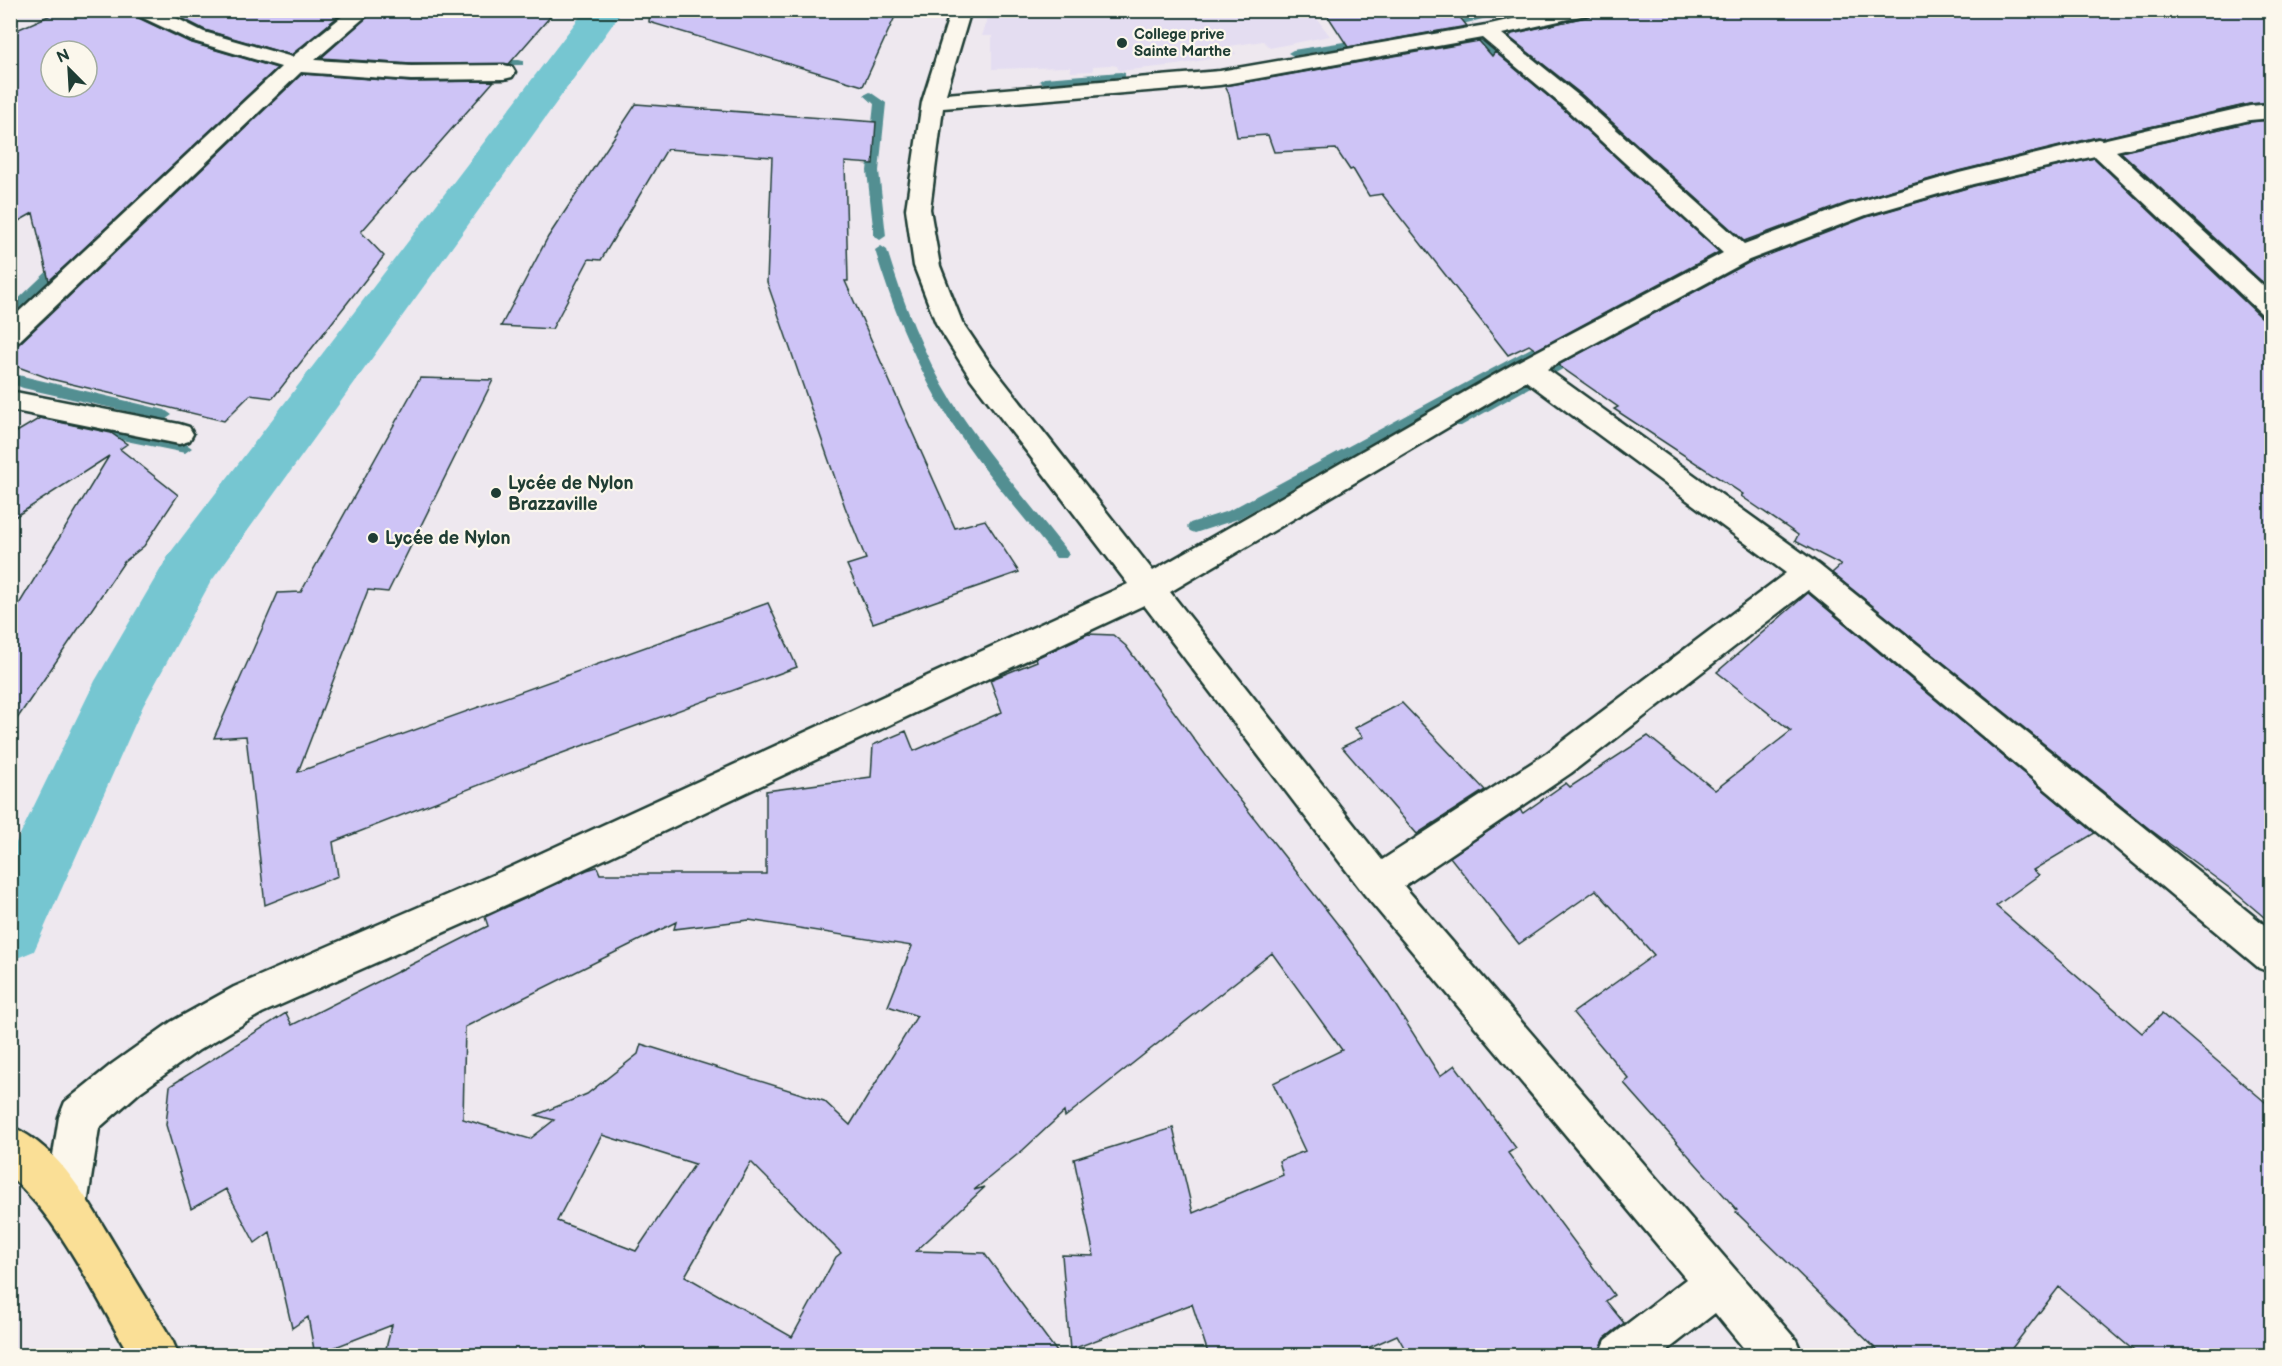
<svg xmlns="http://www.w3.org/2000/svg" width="2282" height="1366" font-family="'Balsamiq Sans',sans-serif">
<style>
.built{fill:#e4ddf1}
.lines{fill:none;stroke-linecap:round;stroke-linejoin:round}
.stream{fill:#538f92;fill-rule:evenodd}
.canal{fill:#76c6d1;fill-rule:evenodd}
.building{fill:#cec4f6;stroke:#1f3d34;stroke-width:1.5;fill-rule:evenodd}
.minor-casing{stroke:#1f3d34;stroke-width:5}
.major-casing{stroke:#1f3d34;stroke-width:5}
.minor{fill:#fbf7ec;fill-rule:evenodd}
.major{fill:#fadf96;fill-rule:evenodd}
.poi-dot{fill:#1f3d34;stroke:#fbf7ec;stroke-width:2}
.labels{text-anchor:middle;stroke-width:4.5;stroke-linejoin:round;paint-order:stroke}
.far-poi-label{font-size:15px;font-weight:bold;fill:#1f3d34;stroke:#fbf7ec;text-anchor:start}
.poi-label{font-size:18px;font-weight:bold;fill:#1f3d34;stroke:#fbf7ec;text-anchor:start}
</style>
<rect width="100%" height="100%" fill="#eee8ef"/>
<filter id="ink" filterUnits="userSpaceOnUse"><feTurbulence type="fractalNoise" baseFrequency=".0167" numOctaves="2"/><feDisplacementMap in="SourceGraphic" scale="12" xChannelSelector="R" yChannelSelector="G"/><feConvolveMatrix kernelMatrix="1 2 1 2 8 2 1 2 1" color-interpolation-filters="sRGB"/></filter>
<g filter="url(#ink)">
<path class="built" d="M1311,11L1330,36L1270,48L1263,41L1230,46L1236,54L1177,65L1119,71L1117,66L1111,65L1093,66V71L1071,72L1070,67L992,69V36H982L990,11Z"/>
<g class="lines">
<path class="stream" d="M367,10H379L358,30H350V26Z
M1498,10L1506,13L1447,28L1442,25Z
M1466,37L1489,43L1573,109L1618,153V157H1610L1565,113L1481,47L1466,43L1446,44L1441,41L1446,38Z
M240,38L267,46L292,44L297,47C281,59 254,48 236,43L235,41Z
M1369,38L1373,39V43L1293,56L1288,53L1293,50Z
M519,60L523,61V65L373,67L368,64L373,61Z
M1121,72L1125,73V77L1044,84L1039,81L1044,78Z
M312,74L408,76L413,79L408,82L313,80L287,89L282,86Z
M1573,87L1607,113L1659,165V169H1651L1599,117L1569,92L1567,90Z
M870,92L886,103L879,171L886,236L880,240L874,236L867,171L874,104L864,95Z
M881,246L887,250C903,302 923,354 952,401C986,454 1028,501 1066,550L1069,554L1066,558H1056C1016,507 971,457 938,401C911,353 891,303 875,250Z
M1746,257L1750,258L1752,261L1750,264L1461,426H1451L1449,423L1451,420Z
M63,259L67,260L69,263L67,266L15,318L10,319V307L59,260Z
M1555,335L1560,336L1562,339L1560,342L1238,519L1195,533L1190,531L1187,527L1190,523L1228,511Z
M10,373L165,410L172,415L165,420L23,388L10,383Z
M97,425L185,443L192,448L185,453L92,434L90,430L92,426Z"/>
<path class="canal" d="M585,10H623L210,583L143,706L34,951L10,961V855L95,681L170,553Z"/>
</g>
<path class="building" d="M62,10H130L134,16L189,42L277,68L49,281L33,213L10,226V33ZM51,51H87V87H51Z
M166,10H346L291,55L205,30Z
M375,10H556L509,64H411L321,58Z
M650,10H898L863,86L649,22Z
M1324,10H1454L1467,26L1348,47Z
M1600,10H2271V102L2249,104L2102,138L2097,137L1958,171L1847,203L1744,241L1581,94L1509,37L1512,34L1590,16Z
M1479,41L1492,56L1495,52L1562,108L1719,252L1536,350L1529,345L1508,355L1382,194L1369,196L1353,169L1350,170L1336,149L1274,152L1268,135L1237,137L1229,94L1225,86Z
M302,74L411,82L494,81L361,232L384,256L273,398L250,395L224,421L51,379L10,364V352L20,343Z
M636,104L876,122L873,164L845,162L848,281H845L955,528L985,520L1019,572L873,623L847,565L866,559L845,507L767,282L772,157L667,149L601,260L589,259L552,329L501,326L548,237Z
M2271,120V290L2121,152L2250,122Z
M2094,158L2261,317L2271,319V923L2232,890L2152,831L1832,573L1841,565L1795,541L1798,535L1741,496L1743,494L1614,409L1618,407L1558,365L1750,262L1867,217L1974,186Z
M420,378L493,380L388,592L368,590L298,772L768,603L797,667L546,759L333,842L338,876L265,905L246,736L214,738L278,593L301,592Z
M40,418L111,433L127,444L120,449L178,495L144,546L124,562L10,729V619L109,456L10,520V436Z
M1808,593L2095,833L2033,870L2039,875L1996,906L2142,1033L2162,1014L2271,1107V1356H2140L2059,1287L2006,1356H1883L1736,1212L1737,1210L1624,1083L1629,1079L1573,1013L1654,955L1596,890L1519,944L1450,857L1520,810L1523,813L1566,783L1570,787L1648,736L1715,790L1791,731L1717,672Z
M1088,634L1113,635L1126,646L1218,772L1343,931L1387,992L1440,1076L1455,1065L1516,1148L1508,1153L1614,1295L1606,1301L1624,1323L1605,1338L1597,1356H1409L1397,1335L1350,1356H1209L1192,1304L1070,1350L1062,1255L1094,1256L1074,1159L1173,1128L1193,1213L1283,1175L1279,1161L1305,1151L1273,1083L1342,1050L1272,953L1065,1117L1064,1112L1023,1150L974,1190L985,1187L916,1251L984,1253L1060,1356H384L392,1325L315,1355L308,1317L292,1328L270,1232L255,1243L226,1189L191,1209L166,1125L170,1086L286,1013L292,1025L488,926L485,917L587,870L597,867L600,874H766V791L871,777L873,745L906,731L914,751L1002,712L990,680L1037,661L1036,658ZM749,920L912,946L888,1006L917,1016L850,1125L824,1101L641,1044L638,1054L587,1094L536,1115L554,1120L530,1139L463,1119L465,1027L676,922L674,929ZM602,1135L695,1164L636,1251L557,1221ZM751,1162L841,1253L836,1257L792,1337L685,1276Z
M1402,703L1485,790L1417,834L1342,747L1363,737L1355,728Z"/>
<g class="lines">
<defs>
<path id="minor" d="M132,10H160L204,32L292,57L350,10H373L315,60L411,66L504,65L512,67L515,72L512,77L504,79L411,80L301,72L19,341L10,344V320L281,67L190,40L135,14Z
M951,10H971L946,94L1220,71L1486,25L1552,10H1593L1590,14L1502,34L1579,96L1744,244L1848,205L1959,173L2098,139L2102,140L2250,106L2272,104V118L2250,120L2116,151L2272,294V317L2263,315L2095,156L1973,184L1866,215L1749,260L1547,369L1819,565L2272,931V973L2259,968L1808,590L1571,773L1404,886L1796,1340L1803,1356H1750L1715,1313L1660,1356H1599L1606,1340L1686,1279L1365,895L1144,605L535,892L262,1013L199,1050L140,1092L99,1128L87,1205L81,1220L66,1226L51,1220L45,1205L59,1117L65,1102L112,1064L171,1022L234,987L509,868L1128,584L971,379L936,323L914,266L906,209L922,102ZM1482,38L1563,106L1723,253L1517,362L1153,571L991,365L962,322L940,266L930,209L943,108L1220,85ZM1526,381L1786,573L1547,753L1382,860L1170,592Z
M10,391L179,424L189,427L193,434L189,441L179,444L10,410Z"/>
<path id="major" d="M10,1126C61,1147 90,1205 117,1249C135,1280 154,1310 172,1340L179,1356H130C94,1294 63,1224 10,1176Z"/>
</defs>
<use href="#minor" class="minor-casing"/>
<use href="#major" class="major-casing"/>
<use href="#minor" class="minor"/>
<use href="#major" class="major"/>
</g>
</g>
<g class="poi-dot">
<circle cx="1122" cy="43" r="6"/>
<circle cx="496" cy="493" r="6"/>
<circle cx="373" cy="538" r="6"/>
</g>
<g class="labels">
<g class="far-poi-label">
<text x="1134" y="39">College prive<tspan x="1134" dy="17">Sainte Marthe</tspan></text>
</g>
<g class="poi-label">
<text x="508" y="489">Lycée de Nylon<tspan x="508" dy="21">Brazzaville</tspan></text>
<text x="385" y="544">Lycée de Nylon</text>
</g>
</g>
<rect width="2282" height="1366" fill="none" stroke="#fbf7ec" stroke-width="36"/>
<rect x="18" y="18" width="2246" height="1330" fill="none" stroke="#1f3d34" stroke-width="2" filter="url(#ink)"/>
<g transform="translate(69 69) rotate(336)"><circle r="28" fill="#fbf7ec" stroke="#a3ada2" stroke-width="1.5"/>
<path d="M0-4.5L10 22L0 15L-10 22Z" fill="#1f3d34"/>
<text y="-9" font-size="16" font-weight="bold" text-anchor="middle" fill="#1f3d34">N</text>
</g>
</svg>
